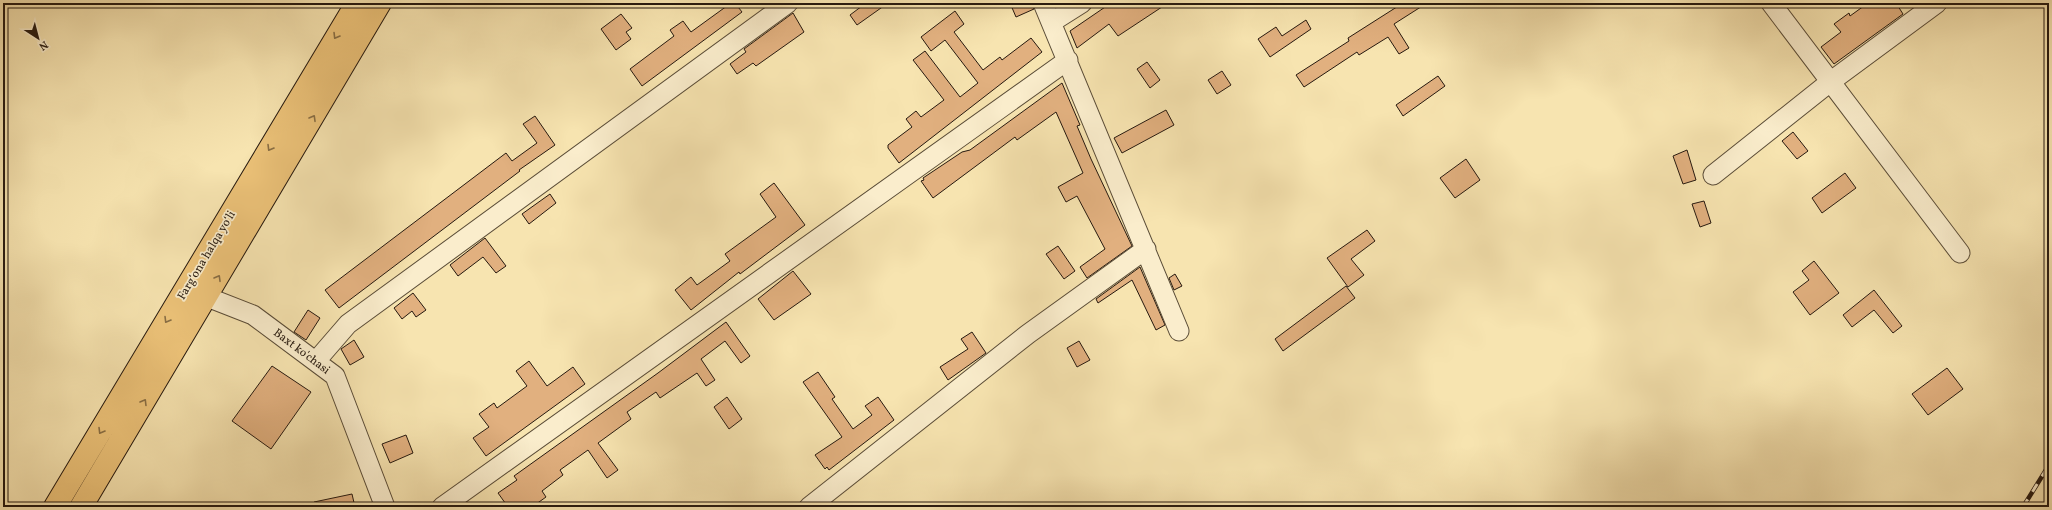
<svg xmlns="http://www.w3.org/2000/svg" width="2052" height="510" font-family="Vollkorn,serif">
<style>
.building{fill:#e1b07f;stroke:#26190f}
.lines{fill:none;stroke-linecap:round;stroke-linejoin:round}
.minor-casing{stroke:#5a4c37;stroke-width:21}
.highway-casing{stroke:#26190f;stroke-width:24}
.minor{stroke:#faedcc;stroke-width:19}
.highway{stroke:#ecc278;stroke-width:22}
.rail-casing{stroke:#26190f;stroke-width:4.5}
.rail{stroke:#faedcc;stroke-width:3;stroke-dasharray:9;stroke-linecap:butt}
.oneway{stroke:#896e44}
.labels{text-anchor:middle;stroke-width:3.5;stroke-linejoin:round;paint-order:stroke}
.street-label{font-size:12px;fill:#26190f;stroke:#faedcc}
</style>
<rect width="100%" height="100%" fill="#f7e4b0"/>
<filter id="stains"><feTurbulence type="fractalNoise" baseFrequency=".005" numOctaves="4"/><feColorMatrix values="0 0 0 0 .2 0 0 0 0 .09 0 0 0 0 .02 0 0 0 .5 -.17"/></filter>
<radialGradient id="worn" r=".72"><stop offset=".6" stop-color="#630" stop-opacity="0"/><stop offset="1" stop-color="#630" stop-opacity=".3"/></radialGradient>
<path class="building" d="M731,3H735L742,12L642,86L630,69L674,36L670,30L683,21L691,32Z
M866,3H888L857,25L850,15Z
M1010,3H1032L1034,9L1016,17Z
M1111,3H1168L1118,36L1109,24L1077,48L1070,31Z
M1403,3H1427L1394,24L1409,48L1399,54L1388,37L1359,55L1357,52L1304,87L1296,75L1349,41L1348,38Z
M1868,3H1896L1903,14L1834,64L1821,47L1841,32L1834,24L1849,13L1850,16Z
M955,11L964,24L954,32L983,70L1000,57L1002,60L1031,38L1042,52L899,163L888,148V145L912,127L906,119L916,111L921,117L944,100L913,60L925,51L960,97L978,83L945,40L931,51L921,37Z
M793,13L804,32L756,66L753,63L737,74L730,64L746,52L744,49Z
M621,14L632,28L626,32L631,39L616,50L601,29Z
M1306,20L1311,29L1270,57L1258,39L1276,27L1282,36Z
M1147,62L1160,80L1150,88L1137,69Z
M1222,71L1231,85L1217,94L1208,80Z
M1438,76L1445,86L1403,116L1396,105Z
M1062,83L1080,125L1077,126L1091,159L1132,246L1087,278L1080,267L1105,249L1077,196L1066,202L1058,187L1083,173L1056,112L1017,140L1015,137L933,198L921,181L924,180L923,178L962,152L970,150Z
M1166,110L1174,125L1122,153L1114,138Z
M535,116L555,145L519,170L520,171L339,308L325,290L506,153L512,161L537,143L523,124Z
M1793,132L1808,151L1797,159L1782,141Z
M1687,150L1696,180L1683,184L1673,156Z
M1466,159L1480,180L1455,198L1440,178Z
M1845,173L1856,188L1822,213L1812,198Z
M774,183L805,225L740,274L739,272L691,310L675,290L691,277L697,285L730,261L725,254L776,217L760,194Z
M550,194L556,203L529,224L522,214Z
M1704,201L1711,223L1700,227L1692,204Z
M1367,230L1375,241L1351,259L1364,275L1348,287L1327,258Z
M485,238L506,266L496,273L483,257L458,276L450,265Z
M1058,246L1075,271L1064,279L1046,254Z
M1814,261L1839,293L1810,315L1793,292L1809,280L1802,271Z
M1140,267L1165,325L1156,330L1132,280L1098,303L1096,299Z
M793,271L811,294L774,320L758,299Z
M1175,274L1182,286L1174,290L1169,278Z
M1346,286L1355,298L1283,351L1275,339Z
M1874,290L1902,326L1893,333L1874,310L1852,327L1843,315Z
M413,293L426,310L416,317L412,311L402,319L394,308Z
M308,310L320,318L306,340L294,332Z
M726,322L750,356L741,363L725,341L701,359L715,380L706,386L697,373L660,398L656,392L627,412L631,419L598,443L618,470L607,478L588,450L560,470L563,475L542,491L546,497L532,507H508L498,493L517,480L514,476L658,373Z
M972,332L986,353L948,380L940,367L968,349L961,339Z
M354,340L364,357L350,365L341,349Z
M1079,341L1090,360L1077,367L1067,348Z
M529,361L547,386L573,367L585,384L486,456L473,438L489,427L479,414L494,403L497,408L527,386L516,371Z
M272,366L311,392L271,449L232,421Z
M1947,368L1963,389L1928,415L1912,394Z
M818,372L835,397L832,399L853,429L872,415L865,406L878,397L894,420L829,470L827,467L825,469L815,455L842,437L803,382Z
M727,397L742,419L729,429L714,407Z
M406,435L413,453L390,463L382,444Z
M352,494L355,507H315L314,502Z"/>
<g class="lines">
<defs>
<path id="minor" d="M1043,3L1179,331
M1771,3L1960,253
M1052,22L1082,3
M1713,175L1830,82L1937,3
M207,297L253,315L335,376L385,507
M316,361L348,324L788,3
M442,507L1068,60
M809,507L1028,334L1146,249"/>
<path id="highway" d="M55,507L357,3
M81,507L380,3"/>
</defs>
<use href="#minor" class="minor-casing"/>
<use href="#highway" class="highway-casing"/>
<use href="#minor" class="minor"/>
<use href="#highway" class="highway"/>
<defs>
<path id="rail" d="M2023,507L2049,465"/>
</defs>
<use href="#rail" class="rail-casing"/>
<use href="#rail" class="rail"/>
</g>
<defs><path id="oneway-chevron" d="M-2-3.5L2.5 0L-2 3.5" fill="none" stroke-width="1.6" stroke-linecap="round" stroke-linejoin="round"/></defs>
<g class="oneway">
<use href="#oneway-chevron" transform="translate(336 36) rotate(121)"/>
<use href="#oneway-chevron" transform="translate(313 118) rotate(-60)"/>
<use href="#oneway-chevron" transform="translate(270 148) rotate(121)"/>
<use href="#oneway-chevron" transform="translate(218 278) rotate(-60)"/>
<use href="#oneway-chevron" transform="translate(167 320) rotate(121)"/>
<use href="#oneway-chevron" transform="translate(144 402) rotate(-59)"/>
<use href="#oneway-chevron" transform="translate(101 431) rotate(121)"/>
</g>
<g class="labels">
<g class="street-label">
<text transform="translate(206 255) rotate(-59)" y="4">Farg‘ona halqa yo‘li</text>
<text transform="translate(302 351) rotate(37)" y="4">Baxt ko'chasi</text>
</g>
</g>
<rect width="2052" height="510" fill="none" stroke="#f7e4b0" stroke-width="16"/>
<rect x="4" y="4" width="2044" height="502" fill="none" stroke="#26190f" stroke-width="2"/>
<rect x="8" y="8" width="2036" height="494" fill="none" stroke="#26190f"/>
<g transform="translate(38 38) rotate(144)" stroke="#faedcc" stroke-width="3" paint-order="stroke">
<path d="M0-3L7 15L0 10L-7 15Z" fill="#26190f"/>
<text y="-6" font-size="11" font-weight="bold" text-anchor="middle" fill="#26190f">N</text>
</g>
<rect width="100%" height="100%" filter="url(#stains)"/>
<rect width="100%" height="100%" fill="url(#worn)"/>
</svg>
